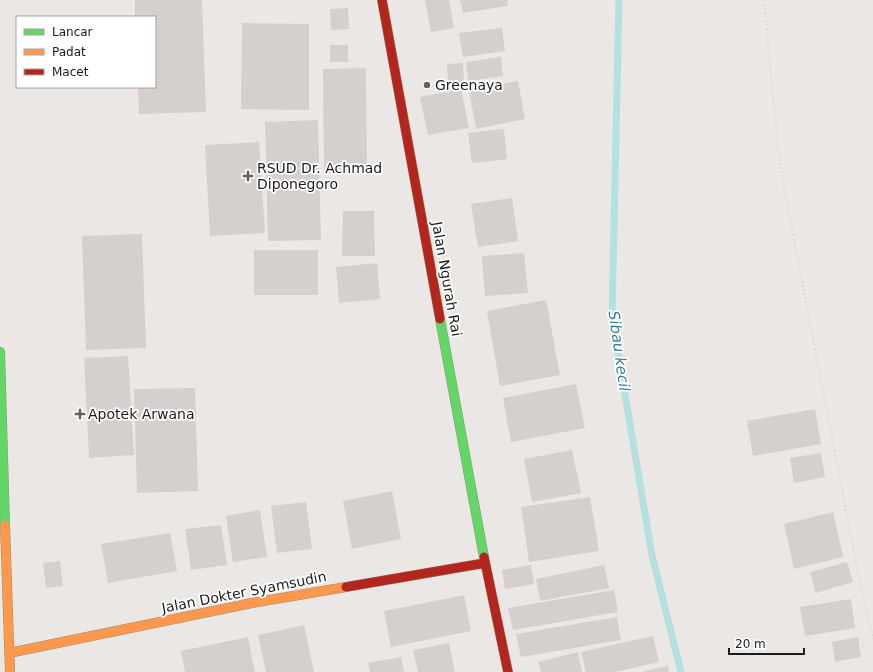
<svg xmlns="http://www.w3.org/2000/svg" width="873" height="672" font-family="'DejaVu Sans',sans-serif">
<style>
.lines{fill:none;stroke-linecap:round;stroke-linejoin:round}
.stream{stroke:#b4e0e0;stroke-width:7}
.building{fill:#d5d0ce}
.fast-casing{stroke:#95917c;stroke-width:10}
.slow-casing{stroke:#95917c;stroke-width:10}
.jam-casing{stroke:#95917c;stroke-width:10}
.path{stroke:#ead7d8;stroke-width:2.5;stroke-dasharray:2 2;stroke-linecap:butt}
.fast{stroke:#63d668;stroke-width:9}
.slow{stroke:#ff974d;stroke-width:9}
.jam{stroke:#b3261e;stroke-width:9}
.poi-dot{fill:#636261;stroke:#fff;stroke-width:1.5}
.labels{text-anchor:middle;stroke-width:3.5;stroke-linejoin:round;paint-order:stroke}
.poi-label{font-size:14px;fill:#1b1b1b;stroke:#fff;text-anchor:start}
.street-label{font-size:14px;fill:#1b1b1b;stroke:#fff}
.water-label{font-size:15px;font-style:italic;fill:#3c7c97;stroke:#fff}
</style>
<rect width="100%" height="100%" fill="#eae7e4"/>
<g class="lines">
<path class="stream" d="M619,0L612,317L652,555L681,672"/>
</g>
<path class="building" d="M135,0H202L206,112L139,114L138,87H155V17H135Z
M425,0H449L454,28L431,32Z
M460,0H507L508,6L463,13Z
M348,8L349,29L331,30L330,9Z
M242,23L309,24V110L241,109Z
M502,28L505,51L463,57L459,33Z
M330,45H348V62H330Z
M501,57L503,76L468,81L466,62Z
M463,63L464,84H448L447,64Z
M366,68L367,172L324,173L323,69Z
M518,81L525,119L476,129L469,90Z
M461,89L469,128L428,135L420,97Z
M318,120L321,240L268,241L265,122Z
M504,129L507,159L472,163L468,133Z
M259,142L265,233L210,236L205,145Z
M512,198L518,241L478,247L471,204Z
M343,211H374L375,256H342Z
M142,234L146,348L86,350L82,236Z
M254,250H318V295H254Z
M524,253L528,293L485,296L482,256Z
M377,263L380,299L339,303L336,267Z
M546,300L560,375L500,386L487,311Z
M128,356L134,455L89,458L84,358Z
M576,384L585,428L511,442L503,398Z
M195,388L198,491L137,493L134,389Z
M815,409L821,444L753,456L747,421Z
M572,450L581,493L532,502L524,459Z
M821,453L825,477L794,483L790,458Z
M392,491L401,539L352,549L343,501Z
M590,497L599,551L529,562L521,507Z
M306,502L312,549L277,553L271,506Z
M260,510L267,557L233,562L226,516Z
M833,512L843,557L794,569L784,524Z
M221,525L227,565L191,570L185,529Z
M170,533L177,571L108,583L101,544Z
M60,561L63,586L46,588L43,563Z
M847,562L853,582L816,593L810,572Z
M531,565L534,584L505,589L502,570Z
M604,565L609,588L540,601L536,579Z
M614,590L618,612L513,630L508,608Z
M464,595L471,631L391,647L384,611Z
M851,599L855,628L805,636L800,607Z
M617,617L621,640L521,657L516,634Z
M304,625L314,672H266L258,635Z
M653,636L659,662L615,672H586L581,652Z
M248,637L255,672H185L181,651Z
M858,637L861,657L835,662L832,642Z
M449,643L455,672H418L413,650Z
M578,652L582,672H541L538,662Z
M401,657L404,672H370L368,663Z
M668,666L669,672H644V671Z"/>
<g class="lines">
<defs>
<path id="fast" d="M440,319L484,557
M0,352L5,525"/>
<path id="slow" d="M5,525L10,672
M9,653L252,603L346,587"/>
<path id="jam" d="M382,0L440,319
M484,557L508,672
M346,587L485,563"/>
</defs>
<use href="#fast" class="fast-casing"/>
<use href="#slow" class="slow-casing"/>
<use href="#jam" class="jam-casing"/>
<path class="path" d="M764,0L778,148L786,198L858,573L873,639"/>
<use href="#fast" class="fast"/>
<use href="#slow" class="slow"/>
<use href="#jam" class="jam"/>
</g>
<g class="poi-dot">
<circle cx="427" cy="85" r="4"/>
<path d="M246 170h4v4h4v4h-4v4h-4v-4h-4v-4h4z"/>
<path d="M78 408h4v4h4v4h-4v4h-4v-4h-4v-4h4z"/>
</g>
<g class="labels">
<g class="poi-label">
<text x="435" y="90">Greenaya</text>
<text x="257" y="173">RSUD Dr. Achmad<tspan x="257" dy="16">Diponegoro</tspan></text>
<text x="88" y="419">Apotek Arwana</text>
</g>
<g class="street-label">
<text transform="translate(447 279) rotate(80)" y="5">Jalan Ngurah Rai</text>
<text transform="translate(244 592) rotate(-11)" y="5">Jalan Dokter Syamsudin</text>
</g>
<g class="water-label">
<text transform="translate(619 351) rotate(82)" y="5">Sibau kecil</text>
</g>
</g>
<rect x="16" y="16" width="140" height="72" fill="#ffffff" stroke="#a4a4a4"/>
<rect x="24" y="29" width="20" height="6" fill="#63d668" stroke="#a4a4a4"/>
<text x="52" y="36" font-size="12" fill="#1b1b1b">Lancar</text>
<rect x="24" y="49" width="20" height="6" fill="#ff974d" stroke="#a4a4a4"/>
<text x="52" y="56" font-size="12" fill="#1b1b1b">Padat</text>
<rect x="24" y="69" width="20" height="6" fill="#b3261e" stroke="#a4a4a4"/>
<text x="52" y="76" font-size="12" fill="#1b1b1b">Macet</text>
<path d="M729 648v6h75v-6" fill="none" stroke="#1b1b1b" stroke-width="2"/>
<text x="735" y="648" font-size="12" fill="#1b1b1b" stroke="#ffffff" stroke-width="3" paint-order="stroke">20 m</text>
</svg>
